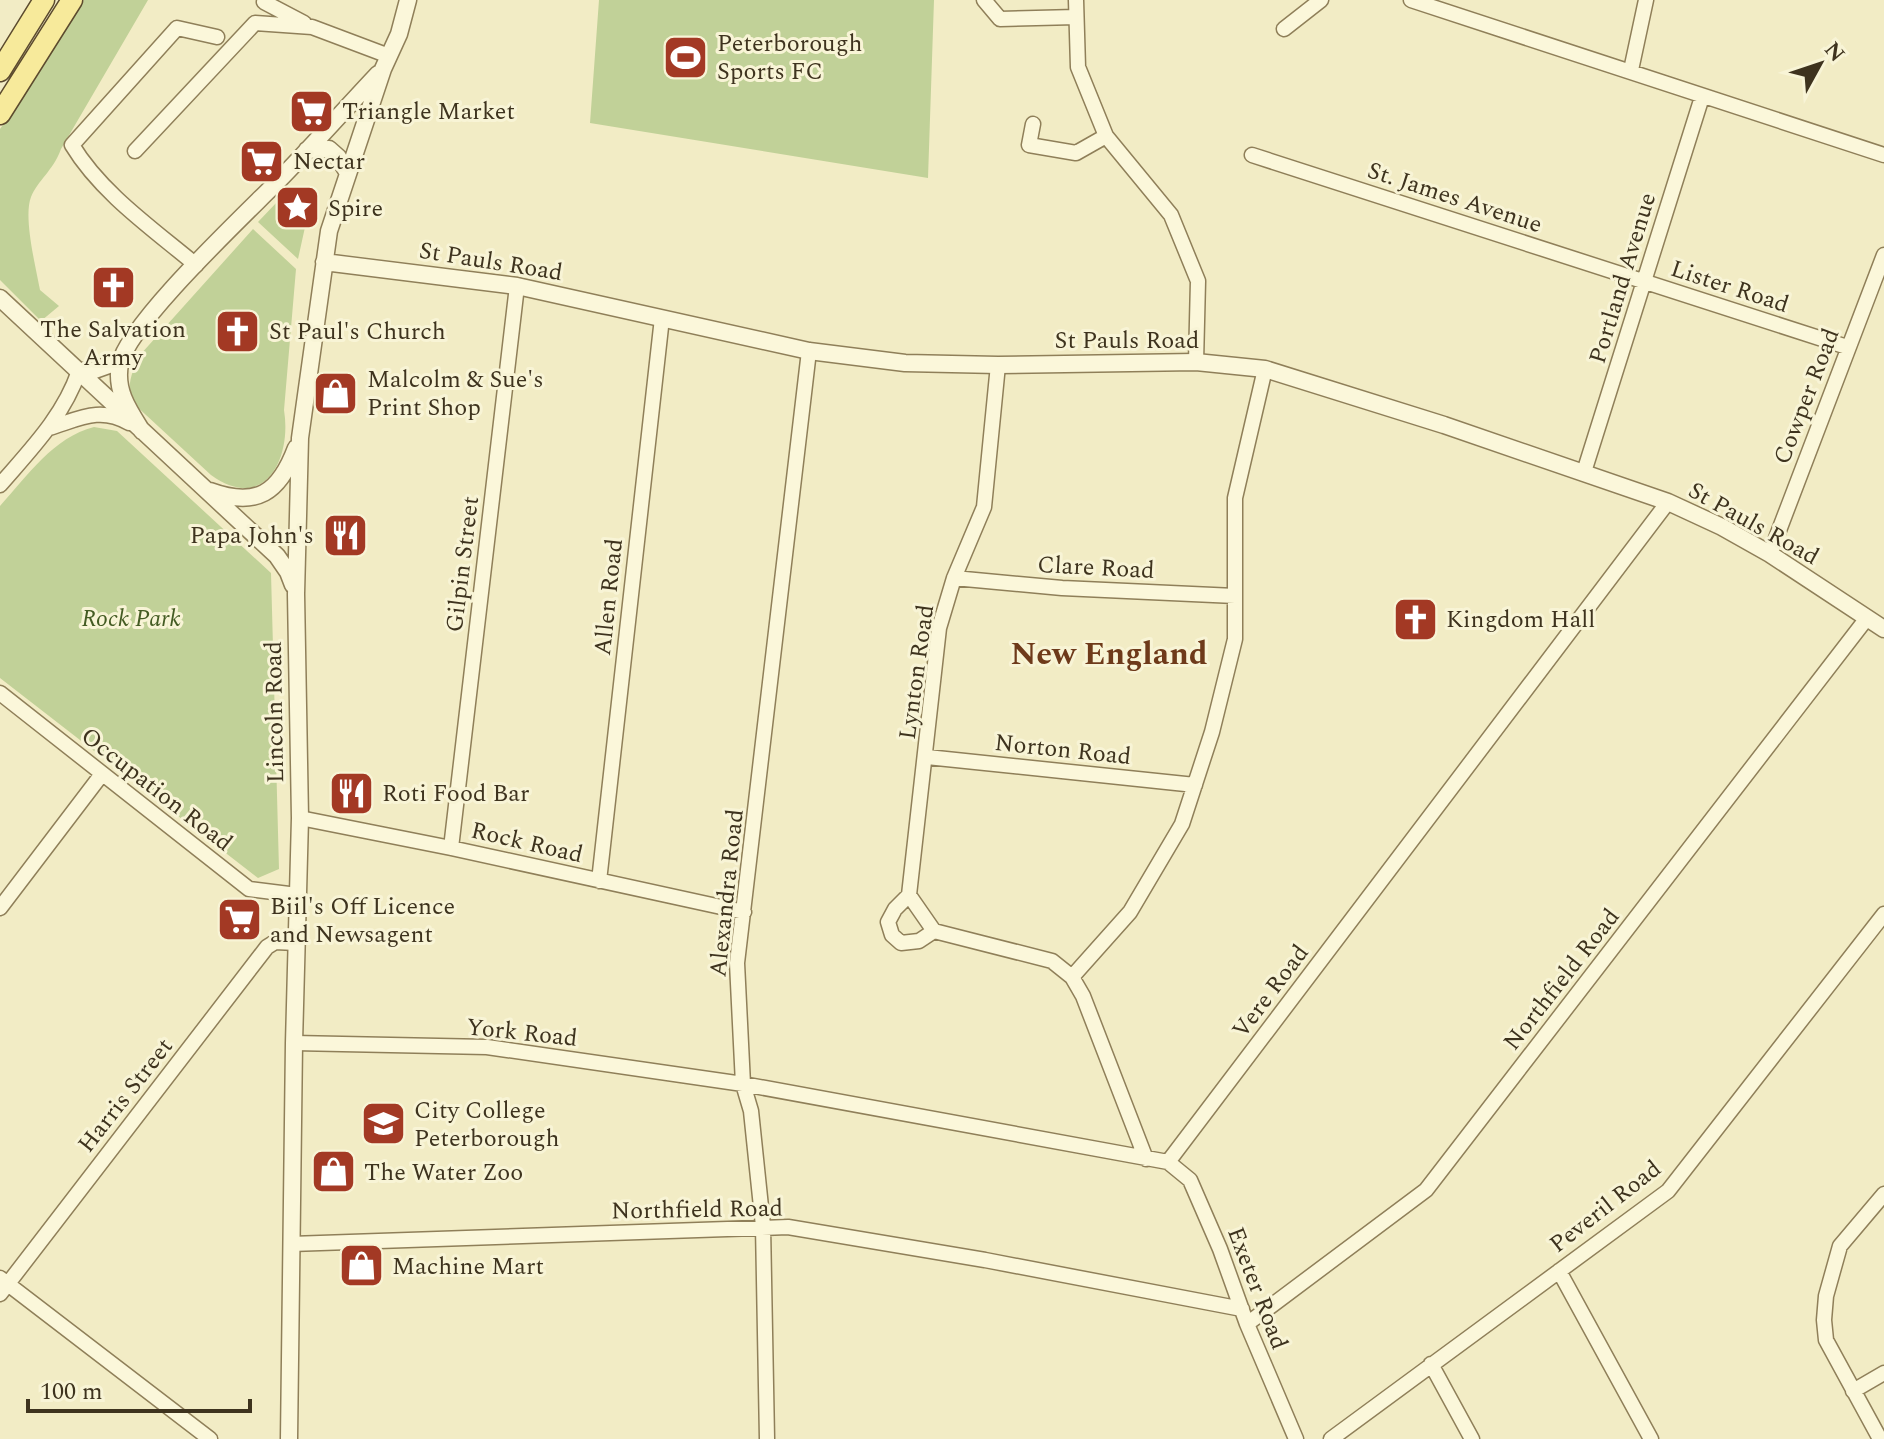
<svg xmlns="http://www.w3.org/2000/svg" width="1884" height="1439" font-family="Spectral,serif">
<style>
.green{fill:#c1d198}
.lines{fill:none;stroke-linecap:round;stroke-linejoin:round}
.minor-casing{stroke:#8f7f59;stroke-width:17}
.tertiary-casing{stroke:#8f7f59;stroke-width:19}
.primary-casing{stroke:#5c4b2e;stroke-width:23}
.minor{stroke:#fbf7da;stroke-width:14}
.tertiary{stroke:#fbf7da;stroke-width:16}
.primary{stroke:#f7ea9b;stroke-width:20}
.labels{text-anchor:middle;stroke-width:6;stroke-linejoin:round;paint-order:stroke}
.poi-label{font-size:24px;fill:#3e331e;stroke:#f8f4d6;text-anchor:start}
.street-label{font-size:24px;fill:#3e331e;stroke:#f8f4d6}
.park-label{font-size:24px;font-style:italic;fill:#445c23;stroke:#f8f4d6}
.district-label{font-size:32px;font-weight:bold;fill:#6e3a1a;stroke:#f8f4d6}
</style>
<rect width="100%" height="100%" fill="#f2ecc5"/>
<path class="green" d="M84,0H148L61,149C53,171 38,180 31,197C23,217 36,268 40,290L59,306L41,321L0,280V129L36,78Z
M599,0H934L928,178L590,123Z
M294,198L304,200L309,209L298,259L258,222L277,202Z
M253,229L296,269L284,410C292,458 265,514 211,475L133,403C125,387 133,369 140,355Z
M94,427L117,431L271,573L279,869L258,878L0,678V506C27,476 54,437 94,427Z"/>
<g class="lines">
<defs>
<path id="minor" d="M984,0L1000,19L1076,17
M1076,0L1078,67L1106,136L1171,215L1198,281L1196,362
M1411,0L1884,155
M264,2L304,23
M1284,29L1321,0
M1631,70L1646,0
M1033,124L1029,145L1076,153L1106,136
M135,151L255,23L312,27L389,56
M1252,155L1847,347
M196,265C153,229 101,193 72,145L177,28L217,37
M49,428C79,419 100,406 129,423
M1584,472L1702,97
M0,485C31,449 63,417 79,371
M1770,554L1884,255
M954,578L1062,588L1235,596
M0,693L249,889L297,895
M927,757L1195,785
M300,818L451,848L744,912
M451,848L517,286
M599,881L662,318
M909,895L939,628L954,578L984,507L998,365
M0,908L102,774
M934,931L919,941L901,943L892,935L888,922L895,909L909,895L934,931L1052,961L1072,977L1083,996L1146,1159
M1072,977L1130,912L1182,824L1212,732L1235,639V498L1265,369
M294,1043L487,1047L743,1084L1168,1162L1668,502
M1168,1162L1190,1180L1220,1249L1247,1324L1296,1439
M291,1244L788,1227L985,1260L1242,1309
M1559,1271L1651,1439
M0,1278L210,1439
M0,1294L267,947L275,942L296,943
M1247,1324L1426,1190L1867,618
M1431,1364L1472,1439
M1853,1391L1884,1373
M767,1439L763,1226L751,1111L743,1084L737,963L809,351
M1331,1439L1668,1191L1884,914
M1880,1439L1826,1340L1824,1320L1826,1296L1840,1246L1884,1194"/>
<path id="tertiary" d="M307,150L329,149L338,157L348,173
M324,262L517,286L809,351L905,363L998,365L1196,362L1265,369L1444,425L1668,502L1722,527L1770,554L1884,629
M0,298L277,556L288,572L293,585
M79,371H92L120,361
M142,431C128,409 115,390 120,364C128,323 249,211 283,176C315,143 346,108 378,74
M210,491C257,508 279,493 296,448
M289,1439L294,1043L300,818L296,594L300,438L329,231L383,69L399,34L408,0"/>
<path id="primary" d="M0,71L44,0
M0,114L72,0"/>
</defs>
<use href="#minor" class="minor-casing"/>
<use href="#tertiary" class="tertiary-casing"/>
<use href="#primary" class="primary-casing"/>
<use href="#minor" class="minor"/>
<use href="#tertiary" class="tertiary"/>
<use href="#primary" class="primary"/>
</g>
<defs>
<symbol id="stadium-square" viewBox="-11 -11 22 22"><rect x="-9" y="-9" width="18" height="18" rx="4" fill="#a33924" stroke="#f8f4d6"/><path d="M0-5a6.5 5 0 1 0 0 10a6.5 5 0 1 0 0-10ZM-3.5-1.8h7v3.6h-7Z" fill="#fff"/></symbol>
<symbol id="supermarket-square" viewBox="-11 -11 22 22"><rect x="-9" y="-9" width="18" height="18" rx="4" fill="#a33924" stroke="#f8f4d6"/><path d="M-6-5.5h2.5l.6 2H6L4.5 2H-2.5L-4.4-4H-6ZM-1.5 3.2a1.3 1.3 0 1 0 .1 0ZM3 3.2a1.3 1.3 0 1 0 .1 0Z" fill="#fff"/></symbol>
<symbol id="sight-square" viewBox="-11 -11 22 22"><rect x="-9" y="-9" width="18" height="18" rx="4" fill="#a33924" stroke="#f8f4d6"/><path d="M0-6L1.8-2.2L6-1.7L2.9 1.2L3.7 5.4L0 3.3L-3.7 5.4L-2.9 1.2L-6-1.7L-1.8-2.2Z" fill="#fff"/></symbol>
<symbol id="church-square" viewBox="-11 -11 22 22"><rect x="-9" y="-9" width="18" height="18" rx="4" fill="#a33924" stroke="#f8f4d6"/><path d="M-1.2-6h2.4v3.5h3.3v2.4h-3.3V6h-2.4V-.1h-3.3v-2.4h3.3Z" fill="#fff"/></symbol>
<symbol id="shop-square" viewBox="-11 -11 22 22"><rect x="-9" y="-9" width="18" height="18" rx="4" fill="#a33924" stroke="#f8f4d6"/><path d="M-5-2.5h2.3a2.7 3.5 0 0 1 5.4 0H5L5.5 6h-11ZM-1.5-2.5h3a1.5 2.3 0 0 0-3 0Z" fill="#fff"/></symbol>
<symbol id="restaurant-square" viewBox="-11 -11 22 22"><rect x="-9" y="-9" width="18" height="18" rx="4" fill="#a33924" stroke="#f8f4d6"/><path d="M-5-6h1v4h1v-4h1v4h1v-4h1v5L-1.5 .5V6h-2V.5L-5-1ZM5-6V6H3V1.5H1.5Q1.5-4 5-6Z" fill="#fff"/></symbol>
<symbol id="university-square" viewBox="-11 -11 22 22"><rect x="-9" y="-9" width="18" height="18" rx="4" fill="#a33924" stroke="#f8f4d6"/><path d="M0-5L7-2L0 1L-7-2ZM-4 1L0 2.5L4 1V4Q0 6-4 4Z" fill="#fff"/></symbol>
</defs>
<g fill-rule="evenodd">
<use href="#stadium-square" x="660" y="32" width="51" height="51"/>
<use href="#supermarket-square" x="286" y="86" width="51" height="51"/>
<use href="#supermarket-square" x="236" y="136" width="51" height="51"/>
<use href="#sight-square" x="272" y="182" width="51" height="51"/>
<use href="#church-square" x="88" y="262" width="51" height="51"/>
<use href="#church-square" x="212" y="306" width="51" height="51"/>
<use href="#shop-square" x="310" y="368" width="51" height="51"/>
<use href="#restaurant-square" x="320" y="510" width="51" height="51"/>
<use href="#church-square" x="1390" y="594" width="51" height="51"/>
<use href="#restaurant-square" x="326" y="768" width="51" height="51"/>
<use href="#supermarket-square" x="214" y="894" width="51" height="51"/>
<use href="#university-square" x="358" y="1098" width="51" height="51"/>
<use href="#shop-square" x="308" y="1146" width="51" height="51"/>
<use href="#shop-square" x="336" y="1240" width="51" height="51"/>
</g>
<g class="labels">
<g class="poi-label">
<text x="717" y="51">Peterborough<tspan x="717" dy="28">Sports FC</tspan></text>
<text x="342" y="119">Triangle Market</text>
<text x="293" y="169">Nectar</text>
<text x="328" y="216">Spire</text>
<text x="113" y="337" text-anchor="middle">The Salvation<tspan x="113" dy="28">Army</tspan></text>
<text x="269" y="339">St Paul's Church</text>
<text x="367" y="387">Malcolm &amp; Sue's<tspan x="367" dy="28">Print Shop</tspan></text>
<text x="314" y="543" text-anchor="end">Papa John's</text>
<text x="1446" y="627">Kingdom Hall</text>
<text x="382" y="801">Roti Food Bar</text>
<text x="270" y="914">Biil's Off Licence<tspan x="270" dy="28">and Newsagent</tspan></text>
<text x="414" y="1118">City College<tspan x="414" dy="28">Peterborough</tspan></text>
<text x="364" y="1180">The Water Zoo</text>
<text x="392" y="1274">Machine Mart</text>
</g>
<g class="street-label">
<text transform="translate(1455 197) rotate(18)" y="8">St. James Avenue</text>
<text transform="translate(491 261) rotate(9)" y="8">St Pauls Road</text>
<text transform="translate(1622 278) rotate(-73)" y="8">Portland Avenue</text>
<text transform="translate(1730 286) rotate(18)" y="8">Lister Road</text>
<text x="1127" y="348">St Pauls Road</text>
<text transform="translate(1806 396) rotate(-69)" y="8">Cowper Road</text>
<text transform="translate(1754 523) rotate(29)" y="8">St Pauls Road</text>
<text transform="translate(462 564) rotate(-83)" y="8">Gilpin Street</text>
<text transform="translate(1096 567) rotate(3)" y="8">Clare Road</text>
<text transform="translate(608 597) rotate(-84)" y="8">Allen Road</text>
<text transform="translate(916 672) rotate(-82)" y="8">Lynton Road</text>
<text transform="translate(274 712) rotate(-91)" y="8">Lincoln Road</text>
<text transform="translate(1063 749) rotate(6)" y="8">Norton Road</text>
<text transform="translate(157 789) rotate(38)" y="8">Occupation Road</text>
<text transform="translate(527 842) rotate(13)" y="8">Rock Road</text>
<text transform="translate(726 893) rotate(-84)" y="8">Alexandra Road</text>
<text transform="translate(1561 979) rotate(-52)" y="8">Northfield Road</text>
<text transform="translate(1270 991) rotate(-53)" y="8">Vere Road</text>
<text transform="translate(522 1032) rotate(6)" y="8">York Road</text>
<text transform="translate(125 1095) rotate(-52)" y="8">Harris Street</text>
<text transform="translate(1605 1206) rotate(-38)" y="8">Peveril Road</text>
<text transform="translate(697 1209) rotate(-1)" y="8">Northfield Road</text>
<text transform="translate(1258 1288) rotate(69)" y="8">Exeter Road</text>
</g>
<g class="park-label">
<text x="131" y="626">Rock Park</text>
</g>
<g class="district-label">
<text x="1109" y="664">New England</text>
</g>
</g>
<g transform="translate(1820 64) rotate(50)" stroke="#f8f4d6" stroke-width="6" paint-order="stroke">
<path d="M0-6L14 30L0 20L-14 30Z" fill="#3e331e"/>
<text y="-12" font-size="22" font-weight="bold" text-anchor="middle" fill="#3e331e">N</text>
</g>
<path d="M28 1399v12h222v-12" fill="none" stroke="#3e331e" stroke-width="4"/>
<text x="40" y="1399" font-size="24" fill="#3e331e" stroke="#f8f4d6" stroke-width="6" paint-order="stroke">100 m</text>
</svg>
